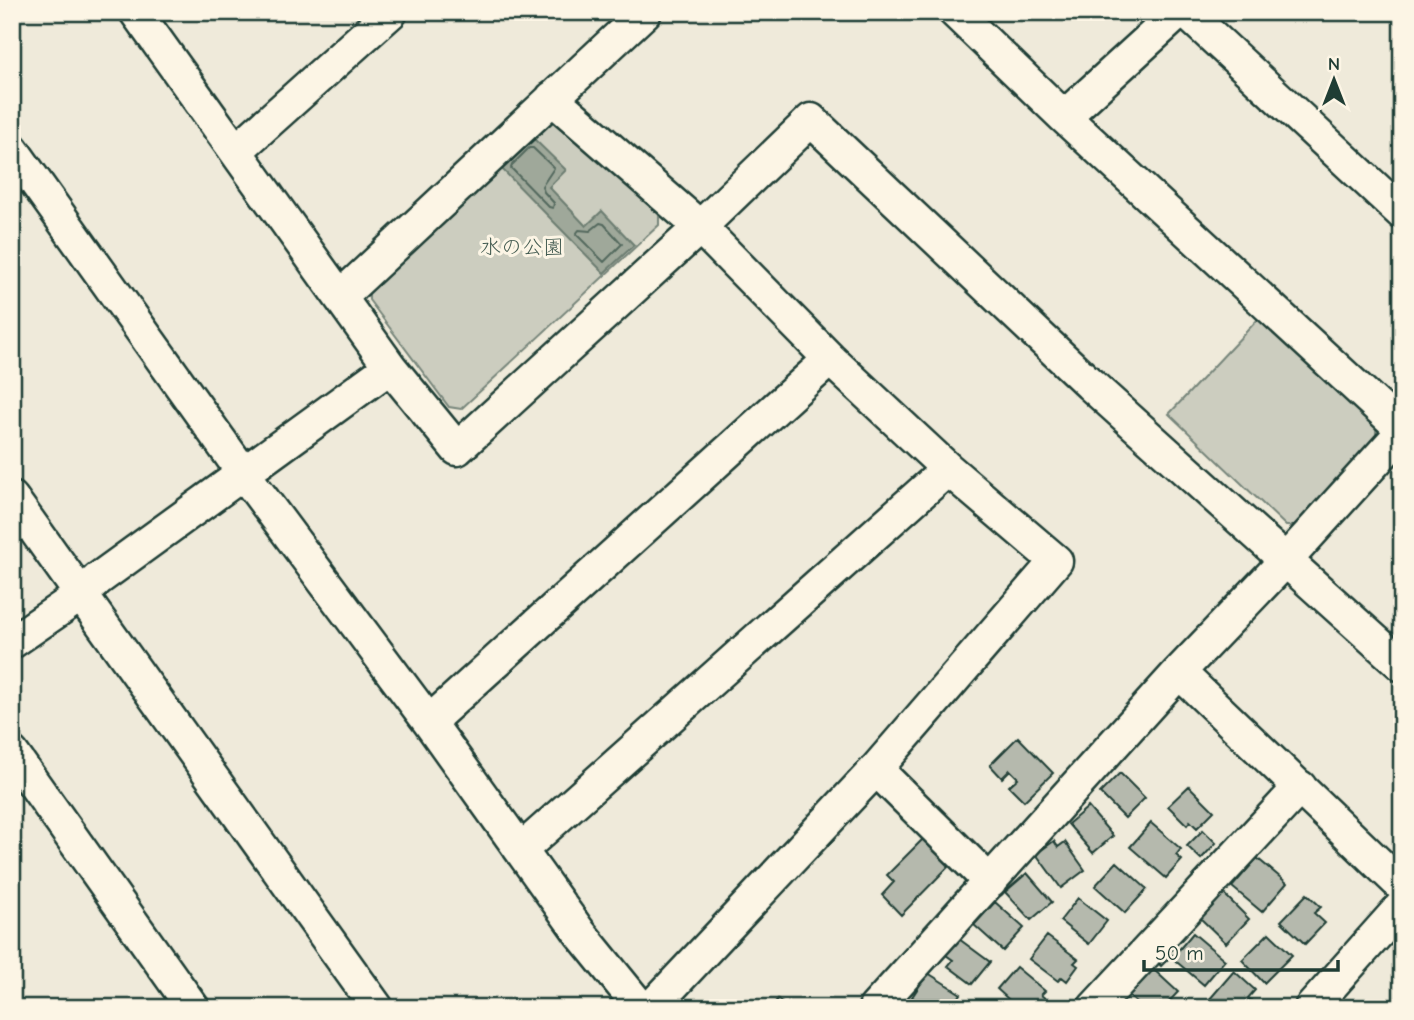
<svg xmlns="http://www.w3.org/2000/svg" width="1414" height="1020" font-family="'Comic Neue','Klee One',sans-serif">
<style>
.green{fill:#cccdbf;stroke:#76857a;stroke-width:2}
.water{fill:#9fa89a;stroke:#6c7d71;stroke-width:2}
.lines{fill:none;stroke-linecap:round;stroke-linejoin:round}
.shore{stroke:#52685d;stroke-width:2}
.building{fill:#b5b9ad;stroke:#1f3d34;stroke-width:2}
.minor-casing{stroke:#1f3d34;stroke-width:37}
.minor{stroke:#fcf5e5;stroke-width:32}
.labels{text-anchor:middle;stroke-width:6;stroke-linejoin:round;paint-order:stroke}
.park-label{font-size:21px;fill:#425a50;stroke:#fcf5e5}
</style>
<rect width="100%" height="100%" fill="#efeada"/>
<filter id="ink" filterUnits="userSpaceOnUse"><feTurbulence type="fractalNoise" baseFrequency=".0143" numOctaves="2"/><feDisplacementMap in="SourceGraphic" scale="14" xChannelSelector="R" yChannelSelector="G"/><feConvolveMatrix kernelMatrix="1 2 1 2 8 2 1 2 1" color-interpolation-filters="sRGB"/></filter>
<g filter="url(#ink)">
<path class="green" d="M544,119L557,120L659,213V225L461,409L449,407L369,300V287Z
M1260,317L1376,427V437L1297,526H1286L1169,414Z"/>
<path class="water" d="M531,136L566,170L549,187L586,226L602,211L634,245L604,273L500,167Z"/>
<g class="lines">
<path class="shore" d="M529,148H533L554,168L542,186L544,192L554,203L553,208L549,207L511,168L512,165Z
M600,223L604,224L622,244L604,262L576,234L579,230L590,231Z"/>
</g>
<path class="building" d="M1018,737L1053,773L1024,801L1009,786L1018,778L1010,770L1002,778L990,765Z
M1120,773L1145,798L1125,818L1100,793Z
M1189,786L1214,811L1197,828L1190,821L1187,825L1168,806Z
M1088,807L1113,836L1093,853L1068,824Z
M1151,823L1181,849L1176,855L1182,860L1166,878L1130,847Z
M1203,830L1216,843L1201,859L1187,846Z
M923,839L950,865L901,915L882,895L894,882L887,875Z
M1054,841L1058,847L1065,842L1085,870L1061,888L1036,854Z
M1257,858L1287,883L1262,912L1232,887Z
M1117,862L1147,889L1125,913L1095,886Z
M1027,873L1052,902L1031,920L1005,892Z
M1223,893L1249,919L1226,943L1199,917Z
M1307,894L1321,907L1314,913L1325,923L1305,944L1281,921Z
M1078,898L1107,921L1089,944L1060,921Z
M995,902L1024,928L1003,951L974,925Z
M1193,933L1225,960L1204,985L1172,958Z
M1269,933L1292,955L1264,983L1242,960Z
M1047,936L1078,959L1074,963L1078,966L1067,981L1062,977L1058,981L1029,959Z
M959,939L990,962L972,984L948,966L953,960L946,955Z
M1166,949L1172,955L1161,966L1154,959Z
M1016,967L1045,991L1041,995L1046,999L1038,1008H1018L997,989Z
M1152,968L1178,992L1165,1006L1161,1003L1156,1008H1142L1127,994Z
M1234,971L1255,990L1248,998L1251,1000L1244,1008H1218L1209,1000Z
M928,973L961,994L951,1008H929L912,997Z
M778,999L787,1008H770Z"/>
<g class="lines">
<defs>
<path id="minor" d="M136,12L390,367L457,449L700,227L811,120L1090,384L1402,665
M955,12L1064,117L1402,429
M1186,12L1402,213
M552,98L700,227L830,359L948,469L1056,561L876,769L651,1008
M1064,117L1179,12
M12,149L244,474L429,722L580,933L641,1008
M236,151L391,12
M341,296L645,12
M12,498L377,1008
M12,642L82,594L98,579L390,367
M1179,672L1402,886
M429,722L830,359
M12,753L193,1008
M876,769L990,882
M521,850L948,469
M875,1008L1179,672L1286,560L1402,432
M1094,1008L1300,787
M1311,1008L1402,906"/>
</defs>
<use href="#minor" class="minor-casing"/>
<use href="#minor" class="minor"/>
</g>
</g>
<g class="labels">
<g class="park-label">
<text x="522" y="254">水の公園</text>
</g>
</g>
<rect width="1414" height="1020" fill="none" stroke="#fcf5e5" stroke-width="42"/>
<rect x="21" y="21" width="1372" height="978" fill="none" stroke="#1f3d34" stroke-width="2.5" filter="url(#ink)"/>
<g transform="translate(1334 80)" stroke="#fcf5e5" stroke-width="5" paint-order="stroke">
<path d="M0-5L12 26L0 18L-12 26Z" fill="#1f3d34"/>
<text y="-10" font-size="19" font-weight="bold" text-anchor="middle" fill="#1f3d34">N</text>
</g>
<path d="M1144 960v10h194v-10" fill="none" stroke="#1f3d34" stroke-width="3.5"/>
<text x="1155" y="960" font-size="21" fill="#1f3d34" stroke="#fcf5e5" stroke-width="5" paint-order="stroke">50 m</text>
</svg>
